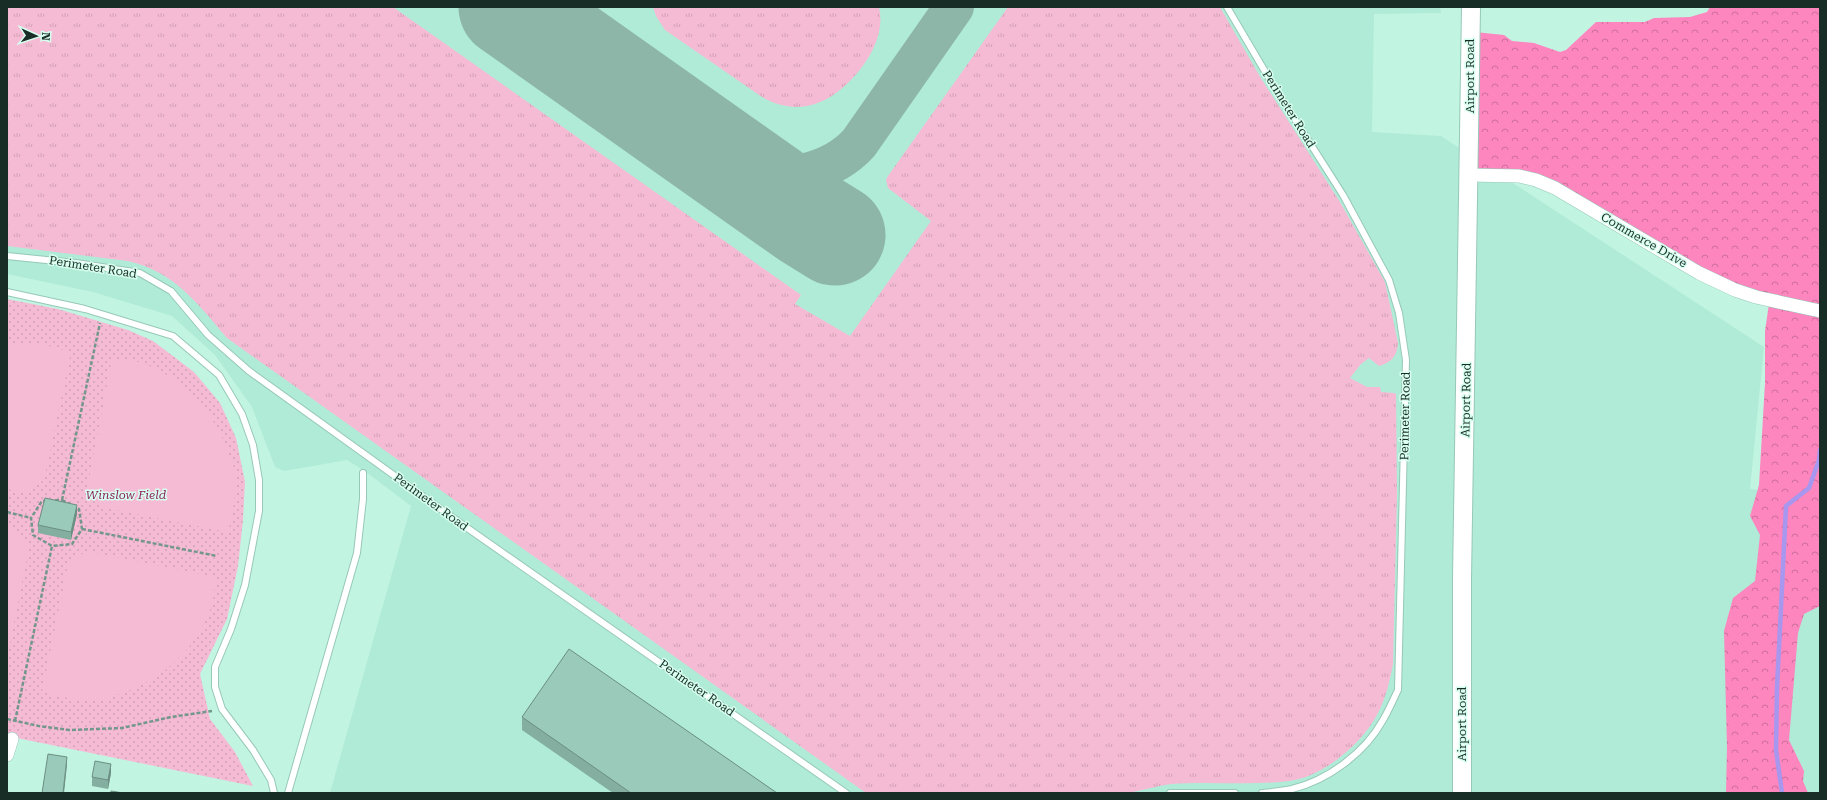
<svg xmlns="http://www.w3.org/2000/svg" width="1827" height="800" font-family="'Roboto Serif',serif">
<style>
.built{fill:#afebd6}
.grass{fill:url(#grass-tufts)}
.forest{fill:url(#forest-crowns)}
.park{fill:url(#park-dots)}
.pitch{fill:#f6bbd4}
.lines{fill:none;stroke-linecap:round;stroke-linejoin:round}
.stream{stroke:#a797ee;stroke-width:4.5}
.taxiway{stroke:#8eb6a8;stroke-width:40}
.runway{stroke:#8eb6a8;stroke-width:101}
.service-casing{stroke:#97c8b8;stroke-width:8}
.minor-casing{stroke:#97c8b8;stroke-width:14}
.secondary-casing{stroke:#97c8b8;stroke-width:20}
.path{stroke:#73978b;stroke-width:2.5;stroke-dasharray:4 2;stroke-linecap:butt}
.service{stroke:#fff;stroke-width:6}
.minor{stroke:#fff;stroke-width:13}
.secondary{stroke:#fff;stroke-width:18}
.wall{fill:#84afa0}
.shaded-wall{fill:#6c8e82}
.building{fill:#9acbba;stroke:#6c8e82}
.labels{text-anchor:middle;stroke-width:3;stroke-linejoin:round;paint-order:stroke}
.street-label{font-size:12px;fill:#192d27;stroke:#d7fff0}
.park-label{font-size:12px;font-style:italic;fill:#8d245d;stroke:#d7fff0}
</style>
<defs>
<pattern id="grass-tufts" width="24" height="20" patternUnits="userSpaceOnUse"><rect width="24" height="20" fill="#f6bbd4"/><path d="M3 7l-1-3M5 7V3M7 7l1-3M15 17l-1-3M17 17v-4M19 17l1-3" fill="none" stroke="#d2a1b6"/></pattern>
<pattern id="forest-crowns" width="20" height="18" patternUnits="userSpaceOnUse"><rect width="20" height="18" fill="#fd86be"/><path d="M2 6a3 3 0 1 1 6 0M12 15a3 3 0 1 1 6 0" fill="none" stroke="#cc6e9a"/></pattern>
<pattern id="park-dots" width="8" height="8" patternUnits="userSpaceOnUse"><rect width="8" height="8" fill="#f6bbd4"/><path d="M2 2h.1M6 6h.1" fill="none" stroke="#d2a1b6" stroke-width="1.8" stroke-linecap="round"/></pattern>
</defs>
<rect width="100%" height="100%" fill="#c2f4e2"/>
<path class="built" d="M7,7H1440L1441,13L1374,14L1372,132L1441,136L1764,347L1750,489L1820,497V793H330L411,506L366,472L347,460L284,471L275,467L252,407L215,355L172,316L93,292L7,274Z"/>
<path class="grass" d="M7,7H393L801,295L795,304L850,336L931,221L888,188L886,180L888,176L1008,7H1220L1259,75L1340,202L1385,282L1398,343C1397,356 1392,362 1379,366L1369,358L1361,364L1350,378L1367,387H1380L1381,392L1394,393L1396,394L1397,494L1393,664C1390,680 1386,698 1378,713C1363,743 1323,777 1289,781C1250,786 1210,781 1171,784C1157,786 1143,790 1129,793H866L227,338C197,303 175,272 128,261L7,246Z
M653,7H879C884,29 875,49 862,67C837,100 802,120 762,97L665,30L656,16Z"/>
<path class="forest" d="M1710,7H1820V606L1804,614L1798,633L1789,740L1804,771L1803,781L1808,793H1726L1727,747L1724,631L1733,598L1755,581L1760,535L1750,516L1759,485L1765,383V331L1769,304L1738,291L1541,182L1471,176L1475,32L1504,35L1512,41L1534,43L1560,52L1566,50L1596,22H1645L1654,18L1690,17L1707,12Z"/>
<path class="park" d="M7,299L58,309L128,330L153,341L194,372L220,403L236,438L245,482L243,520L238,566L227,619L200,674L210,719L235,752L253,786L7,736Z"/>
<path class="pitch" d="M10,344L45,345L71,352L44,480L25,493L7,489V345Z
M112,358C122,360 133,360 142,363C183,378 214,411 228,452C230,458 234,465 235,472C237,492 233,512 228,532L100,507L87,489Z
M7,527L15,529L29,548L7,658Z
M86,551L216,577C215,587 214,598 211,607C197,649 163,679 122,693C116,695 109,699 102,700C82,702 62,697 42,692L68,564Z"/>
<g class="lines">
<path class="stream" d="M1782,793L1776,750L1777,688L1786,506L1809,488L1819,460L1820,450"/>
<path class="taxiway" d="M748,176C787,180 831,174 859,143L954,7"/>
<path class="runway" d="M509,7L806,217L835,235"/>
<defs>
<path id="service" d="M1227,7L1273,85L1343,195L1389,280L1399,313L1406,360L1398,690C1393,700 1389,710 1383,720C1365,753 1328,780 1292,789C1283,791 1272,792 1262,793
M7,256L76,263L140,273L171,291L208,335L249,371L463,525L846,793
M7,292L85,309L173,336L219,375L242,414L253,445L259,480V511L245,585L231,629L215,667V687L222,709L253,750L271,780L274,793
M288,793L357,553L363,499V473
M1170,793H1235"/>
<path id="minor" d="M1469,175L1519,176L1536,180L1555,188L1699,273L1735,290L1756,297L1820,311
M7,755L12,739"/>
<path id="secondary" d="M1462,793V579L1471,7"/>
</defs>
<use href="#service" class="service-casing"/>
<use href="#minor" class="minor-casing"/>
<use href="#secondary" class="secondary-casing"/>
<path class="path" d="M62,500L100,323
M62,500L79,509L82,529L72,544L52,546L33,535L31,518L42,501Z
M7,512L31,518
M82,529L217,556
M7,719L39,726L69,730L122,728L171,717L212,711
M15,721L52,546"/>
<use href="#service" class="service"/>
<use href="#minor" class="minor"/>
<use href="#secondary" class="secondary"/>
</g>
<path class="wall" d="M77,514L71,540L38,533V525Z
M522,717L777,793H613L522,730Z
M111,773L108,789L92,786V777Z"/>
<path class="shaded-wall" d="M77,505V514L71,540V532Z
M67,757V765L64,793H63Z
M111,764V773L108,789V780Z"/>
<path class="building" d="M45,498L77,505L71,532L38,525Z
M569,649L777,793H631L522,717Z
M48,754L67,757L63,793H42Z
M95,761L111,764L108,780L92,777Z
M111,791L123,793H111Z"/>
<g class="labels">
<g class="street-label">
<text transform="translate(1470 76) rotate(-90)" y="4">Airport Road</text>
<text transform="translate(1289 109) rotate(58)" y="4">Perimeter Road</text>
<text transform="translate(1644 240) rotate(30)" y="4">Commerce Drive</text>
<text transform="translate(93 267) rotate(9)" y="4">Perimeter Road</text>
<text transform="translate(1466 400) rotate(-89)" y="4">Airport Road</text>
<text transform="translate(1405 416) rotate(-89)" y="4">Perimeter Road</text>
<text transform="translate(431 502) rotate(36)" y="4">Perimeter Road</text>
<text transform="translate(697 688) rotate(35)" y="4">Perimeter Road</text>
<text transform="translate(1462 724) rotate(-90)" y="4">Airport Road</text>
</g>
<g class="park-label">
<text x="126" y="499">Winslow Field</text>
</g>
</g>
<rect width="1827" height="800" fill="none" stroke="#192d27" stroke-width="16"/>
<g transform="translate(36 36) rotate(93)" stroke="#d7fff0" stroke-width="3" paint-order="stroke">
<path d="M0-3L7 15L0 10L-7 15Z" fill="#192d27"/>
<text y="-6" font-size="11" font-weight="bold" text-anchor="middle" fill="#192d27">N</text>
</g>
</svg>
